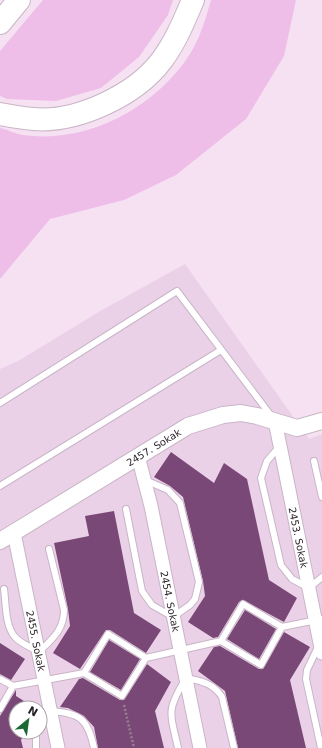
<svg xmlns="http://www.w3.org/2000/svg" width="322" height="748" font-family="'DejaVu Sans',sans-serif">
<style>
.built{fill:#ebd1e8;fill-rule:evenodd}
.green{fill:#eebee9}
.building{fill:#7a4876}
.lines{fill:none;stroke-linecap:round;stroke-linejoin:round}
.service-casing{stroke:#c8b5c6;stroke-width:8}
.minor-casing{stroke:#c8b5c6;stroke-width:15}
.tertiary-casing{stroke:#c8b5c6;stroke-width:18}
.motorway-casing{stroke:#c8b5c6;stroke-width:24}
.path{stroke:#91828f;stroke-width:2.5;stroke-dasharray:2 2;stroke-linecap:butt}
.service{stroke:#fff;stroke-width:6}
.minor{stroke:#fff;stroke-width:13}
.tertiary{stroke:#fff;stroke-width:16}
.motorway{stroke:#fff;stroke-width:22}
.labels{text-anchor:middle;stroke-width:4;stroke-linejoin:round;paint-order:stroke}
.street-label{font-size:10px;fill:#271f26;stroke:#fff}
</style>
<rect width="100%" height="100%" fill="#f6e1f3"/>
<path class="built" d="M185,264L309,439L322,434V748H0V369L18,361L102,310ZM16,708H40V732H16Z"/>
<path class="green" d="M43,0H173L168,15L139,57L101,88L56,101L7,99L0,96V51Z
M211,0H296L284,56L246,119L176,175L124,200L50,219L0,279V128C8,130 16,134 23,135C88,144 155,108 190,54C200,38 206,18 211,0Z"/>
<path class="building" d="M171,452L214,483L224,463L247,479L269,580L297,598L284,622L243,600L239,602L218,637L213,638L188,622L205,596L203,581L183,497L170,486L154,477Z
M114,511L134,613L161,630L146,653L110,630H106L80,669L53,653L70,626L68,609L54,543L89,536L85,516Z
M245,610L276,629L259,659L227,639Z
M284,632L310,647L290,680L306,748H238L225,691L198,671L214,647L220,646L259,669H263Z
M109,640L140,659L121,690L90,672Z
M0,643L25,659L11,680L0,674Z
M147,664L171,682L155,711L164,748H98L94,727L84,716L68,708L60,707L79,679L83,678L120,700H124Z
M16,690V696L35,708H16V732H25L21,740L23,748H0V716Z"/>
<g class="lines">
<defs>
<path id="service" d="M0,403L177,291L272,417
M280,446L267,461L261,478L281,565L292,579L309,588L322,577
M314,461L322,497
M0,486L221,350
M126,509L142,591L152,605L173,617L190,605L195,599L199,582L180,503L168,490L145,480
M4,589C6,603 5,626 15,637C21,644 31,647 39,652C52,639 64,630 64,610L49,549
M221,641L243,604L282,627L322,619
M318,647L307,670L306,679L321,748
M84,673L108,634L146,658L221,641L261,665L282,627
M0,679L13,686L84,673L122,696L146,658
M0,709L13,686
M40,724L51,711C80,713 88,719 94,748
M36,748V732
M178,748C170,712 166,711 186,678C201,681 213,683 222,697L234,748"/>
<g id="minor">
<path id="s1" d="M275,421L322,653"/>
<path id="s2" d="M138,456L151,506L200,748"/>
<path id="s3" d="M14,533L58,748"/>
</g>
<g id="tertiary">
<path id="s4" d="M0,541L188,426L223,415L241,413L257,416L297,428L322,421"/>
</g>
<path id="motorway" d="M0,23L19,0
M0,114C11,116 22,118 33,119C77,123 136,95 162,60C176,41 184,21 193,0"/>
</defs>
<use href="#service" class="service-casing"/>
<use href="#minor" class="minor-casing"/>
<use href="#tertiary" class="tertiary-casing"/>
<use href="#motorway" class="motorway-casing"/>
<path class="path" d="M124,705L134,748"/>
<use href="#service" class="service"/>
<use href="#minor" class="minor"/>
<use href="#tertiary" class="tertiary"/>
<use href="#motorway" class="motorway"/>
</g>
<g class="labels">
<g class="street-label">
<text dy="4" stroke="none"><textPath href="#s4" startOffset="180">2457. Sokak</textPath></text>
<text dy="4" stroke="none"><textPath href="#s1" startOffset="119">2453. Sokak</textPath></text>
<text dy="4" stroke="none"><textPath href="#s2" startOffset="149">2454. Sokak</textPath></text>
<text dy="4" stroke="none"><textPath href="#s3" startOffset="110">2455. Sokak</textPath></text>
</g>
</g>
<g transform="translate(28 720) rotate(29)"><circle r="19" fill="#ffffff" stroke="#a9a5a8"/>
<path d="M0-3L7 15L0 10L-7 15Z" fill="#1e6835"/>
<text y="-6" font-size="11" font-weight="bold" text-anchor="middle" fill="#271f26">N</text>
</g>
</svg>
